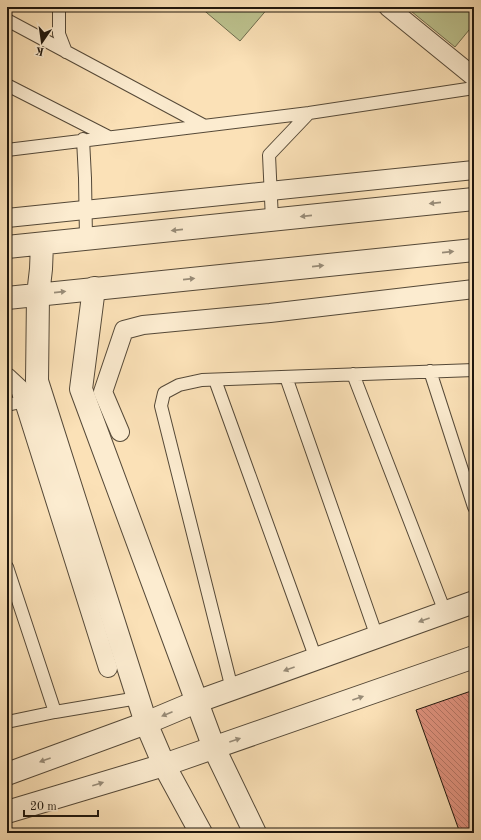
<svg xmlns="http://www.w3.org/2000/svg" width="481" height="840" font-family="'Old Standard TT',serif">
<style>
.grass{fill:#bdc38f;stroke:#6e6c4e}
.building{fill:url(#building-back-hatch);stroke:#1e160d}
.lines{fill:none;stroke-linecap:round;stroke-linejoin:round}
.service-casing{stroke:#554938;stroke-width:14}
.pedestrian-casing{stroke:#554938;stroke-width:20}
.minor-casing{stroke:#554938;stroke-width:24}
.tertiary-casing{stroke:#554938;stroke-width:24}
.service{stroke:#fcecd0;stroke-width:12}
.pedestrian{stroke:#fcecd0;stroke-width:18}
.minor{stroke:#fcecd0;stroke-width:22}
.tertiary{stroke:#fcecd0;stroke-width:22}
.oneway{fill:#988c78}
</style>
<defs>
<pattern id="building-back-hatch" width="6" height="6" patternUnits="userSpaceOnUse"><rect width="6" height="6" fill="#e59684"/><path d="M-1 5l2 2M0 0l6 6M5-1l2 2" fill="none" stroke="#b9796a"/></pattern>
</defs>
<rect width="100%" height="100%" fill="#fbe1b7"/>
<filter id="stains"><feTurbulence type="fractalNoise" baseFrequency=".005" numOctaves="4"/><feColorMatrix values="0 0 0 0 .2 0 0 0 0 .09 0 0 0 0 .02 0 0 0 .5 -.17"/></filter>
<radialGradient id="worn" r=".72"><stop offset=".6" stop-color="#630" stop-opacity="0"/><stop offset="1" stop-color="#630" stop-opacity=".3"/></radialGradient>
<path class="grass" d="M200,7H269L240,41Z
M406,7H474V24L455,47Z"/>
<path class="building" d="M474,690V833H460L416,710Z"/>
<g class="lines">
<defs>
<path id="service" d="M59,7V34L66,52
M7,20L203,125
M7,85L107,136
M83,139L85,178L86,239
M7,150L309,113L474,88
M272,220L269,155L309,113
M430,371L474,507
M353,374L445,612
M286,377L377,637
M215,380L316,659
M7,405L30,400
M7,567L55,712L138,698
M232,689L161,406L164,393L179,385L202,380L474,370
M7,722L55,712"/>
<path id="pedestrian" d="M388,7L474,77
M7,218L474,170
M7,377L20,389L108,668
M120,432L103,392L124,330L143,325L270,313L474,289"/>
<path id="minor" d="M94,288L81,389L214,748L255,833
M38,295L37,381L146,723L164,765L201,833"/>
<path id="tertiary" d="M7,247L474,199
M38,295L41,269L42,244
M7,298L474,250
M7,774L146,723L196,702L474,602
M7,812L164,765L474,657"/>
</defs>
<use href="#service" class="service-casing"/>
<use href="#pedestrian" class="pedestrian-casing"/>
<use href="#minor" class="minor-casing"/>
<use href="#tertiary" class="tertiary-casing"/>
<use href="#service" class="service"/>
<use href="#pedestrian" class="pedestrian"/>
<use href="#minor" class="minor"/>
<use href="#tertiary" class="tertiary"/>
</g>
<defs><path id="oneway-solid" d="M-6-.8H1V-3.2L6.5 0L1 3.2V.8H-6Z"/></defs>
<g class="oneway">
<use href="#oneway-solid" transform="translate(435 203) rotate(174)"/>
<use href="#oneway-solid" transform="translate(306 216) rotate(174)"/>
<use href="#oneway-solid" transform="translate(177 230) rotate(174)"/>
<use href="#oneway-solid" transform="translate(448 252) rotate(-6)"/>
<use href="#oneway-solid" transform="translate(318 266) rotate(-6)"/>
<use href="#oneway-solid" transform="translate(189 279) rotate(-6)"/>
<use href="#oneway-solid" transform="translate(60 292) rotate(-6)"/>
<use href="#oneway-solid" transform="translate(424 620) rotate(160)"/>
<use href="#oneway-solid" transform="translate(289 669) rotate(160)"/>
<use href="#oneway-solid" transform="translate(358 698) rotate(-19)"/>
<use href="#oneway-solid" transform="translate(167 714) rotate(157)"/>
<use href="#oneway-solid" transform="translate(235 740) rotate(-19)"/>
<use href="#oneway-solid" transform="translate(45 760) rotate(160)"/>
<use href="#oneway-solid" transform="translate(98 784) rotate(-17)"/>
</g>
<rect width="481" height="840" fill="none" stroke="#fbe1b7" stroke-width="24"/>
<rect x="8" y="8" width="465" height="824" fill="none" stroke="#1e160d" stroke-width="2"/>
<rect x="12" y="12" width="457" height="816" fill="none" stroke="#1e160d"/>
<g transform="translate(42 42) rotate(193)" stroke="#fcecd0" stroke-width="3" paint-order="stroke">
<path d="M0-3L7 15L0 10L-7 15Z" fill="#1e160d"/>
<text y="-6" font-size="11" font-weight="bold" text-anchor="middle" fill="#1e160d">K</text>
</g>
<path d="M24 810v6h74v-6" fill="none" stroke="#1e160d" stroke-width="2"/>
<text x="30" y="810" font-size="12" fill="#1e160d" stroke="#fcecd0" stroke-width="3" paint-order="stroke">20 m</text>
<rect width="100%" height="100%" filter="url(#stains)"/>
<rect width="100%" height="100%" fill="url(#worn)"/>
</svg>
